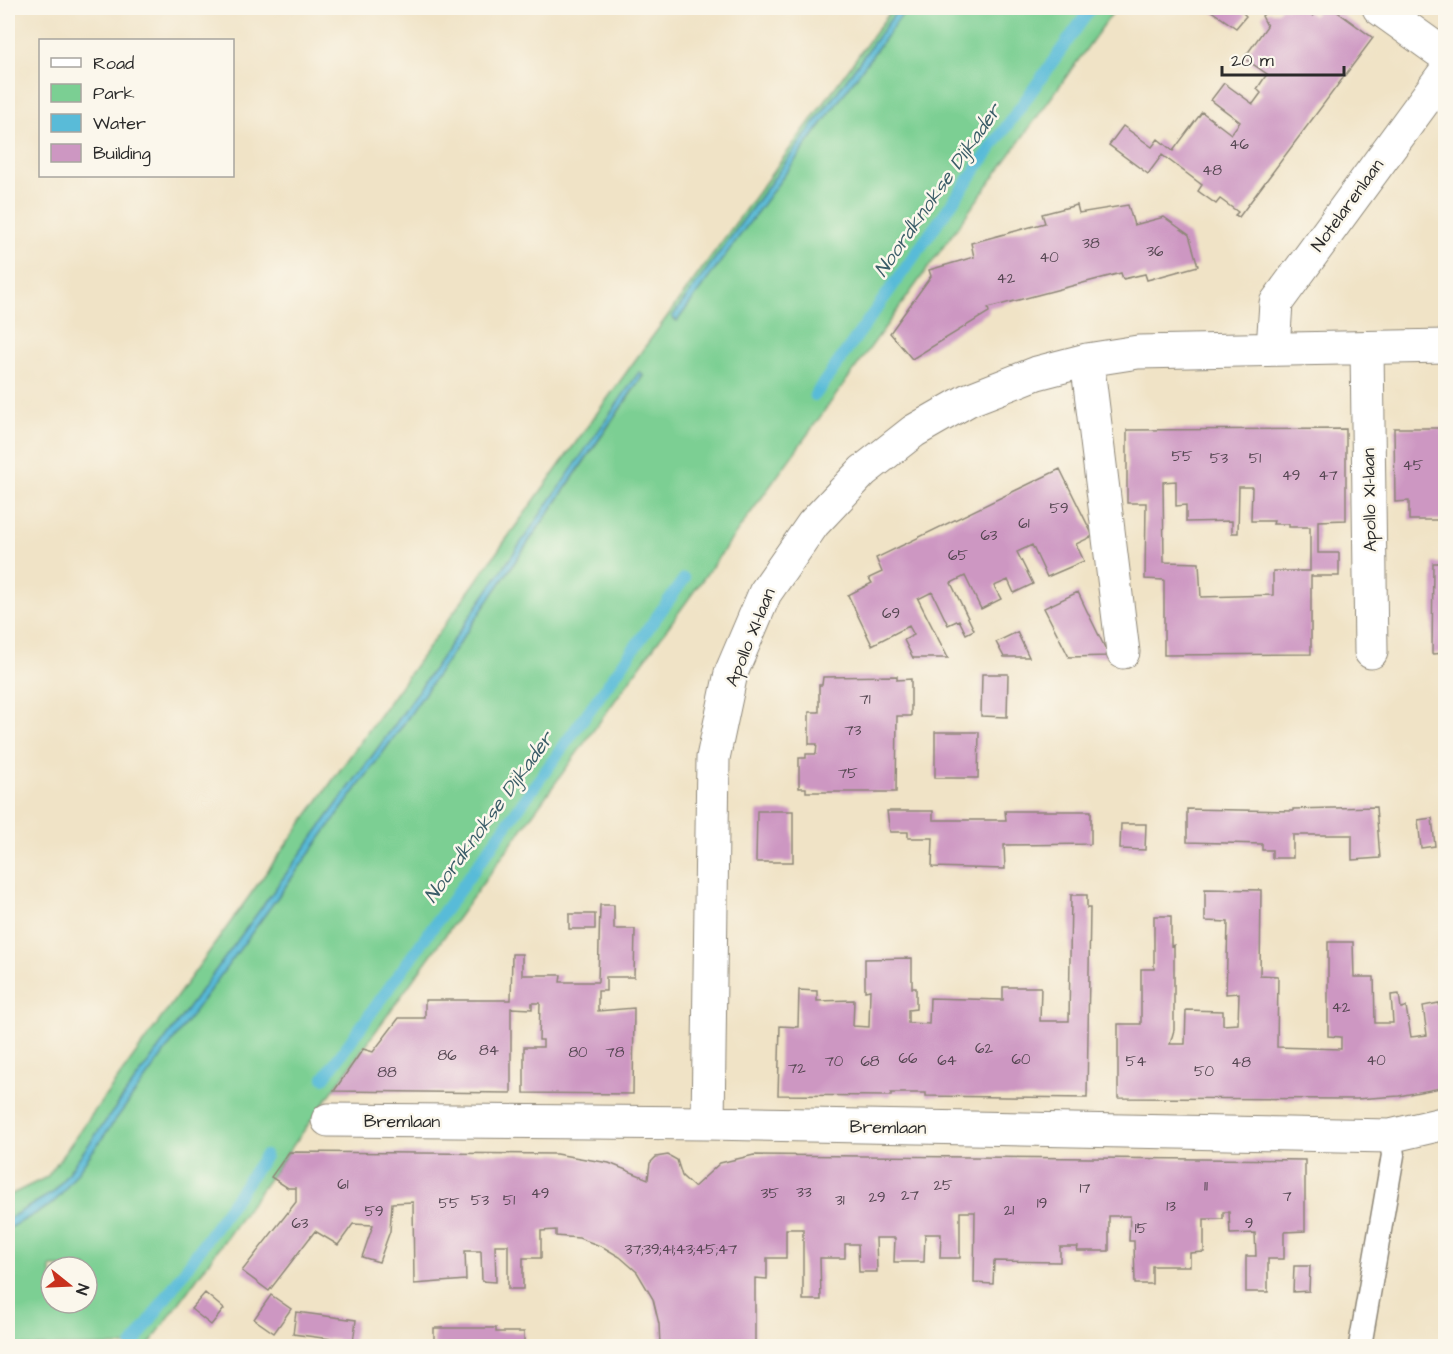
<svg xmlns="http://www.w3.org/2000/svg" width="1453" height="1354" font-family="'Architects Daughter',sans-serif">
<style>
.green{fill:#7bcf93;stroke:#537d5f;stroke-width:1.5;fill-rule:evenodd}
.water{fill:#59bbd8;stroke:#427382;stroke-width:1.5}
.lines{fill:none;stroke-linecap:round;stroke-linejoin:round}
.stream{stroke:#59bbd8;stroke-width:12}
.building{fill:#cd97c2;fill-rule:evenodd}
.service-casing{stroke:#8e8778;stroke-width:25}
.minor-casing{stroke:#8e8778;stroke-width:35}
.service{stroke:#fff;stroke-width:22}
.minor{stroke:#fff;stroke-width:33}
.labels{text-anchor:middle;stroke-width:5;stroke-linejoin:round;paint-order:stroke}
.number-label{font-size:15px;fill:#544651}
.street-label{font-size:18px;fill:#2b2b2b;stroke:#fbf7ec}
.water-label{font-size:20px;font-style:italic;fill:#3b5d68;stroke:#fbf7ec}
</style>
<rect width="100%" height="100%" fill="#fbf7ec"/>
<filter id="ink" filterUnits="userSpaceOnUse"><feTurbulence type="fractalNoise" baseFrequency=".0167" numOctaves="2"/><feDisplacementMap in="SourceGraphic" scale="12" xChannelSelector="R" yChannelSelector="G"/><feConvolveMatrix kernelMatrix="1 2 1 2 8 2 1 2 1" color-interpolation-filters="sRGB"/></filter>
<filter id="wash" filterUnits="userSpaceOnUse"><feTurbulence type="fractalNoise" baseFrequency=".008" numOctaves="4" result="noise"/><feDisplacementMap in="SourceGraphic" scale="24" xChannelSelector="R" yChannelSelector="G"/><feGaussianBlur stdDeviation="1.35" result="paint"/><feColorMatrix in="noise" values="0 0 0 0 0 0 0 0 0 0 0 0 0 0 0 0 0 1.4 0 .05"/><feComposite in="paint" operator="in"/></filter>
<g filter="url(#wash)">
<rect width="100%" height="100%" fill="#f0e3c6"/>
<path class="green" d="M893,8H899L672,317L677,321L907,8H1116L148,1346H8V1229L49,1206L60,1196L400,729L643,376L640,372L394,726L54,1192L8,1219V1196L47,1177L636,359ZM51,1267H87V1303H51Z"/>
<path class="water" d="M899,8H907L677,321L672,317Z
M639,372L643,375L400,729L60,1196L49,1206L8,1229V1219L54,1192L394,726Z"/>
<g class="lines">
<path class="stream" d="M815,395L1091,8
M324,1078L684,579
M132,1346L265,1156"/>
</g>
<g id="blocks">
<path class="building" d="M1207,8H1245L1242,12L1246,16L1236,28Z
M1281,8H1302L1313,16L1320,8H1332L1373,38L1239,217L1235,215L1238,212L1220,199L1216,204L1198,191L1202,185L1162,155L1148,174L1109,145L1123,126L1152,147L1158,139L1173,151L1202,112L1231,134L1240,122L1211,100L1224,83L1253,104L1261,93L1257,89L1267,74L1244,58L1267,26L1262,16L1266,12H1277Z
M1077,205L1079,213L1128,205L1134,225L1164,217L1189,235L1198,266L1147,280L1145,274L1123,279L1121,273L988,308L989,312L912,359L890,333L931,276L929,270L974,257L971,243L1045,223L1042,214Z
M1394,428H1446V520H1409V501L1395,502Z
M1346,429V520L1318,521V553H1339V576H1311V654L1164,655V580L1145,579L1146,503H1127V430ZM1176,481V506L1186,505V522L1232,521V533H1238L1239,487H1252L1251,521H1274L1273,524H1289V527H1310V571H1273V595L1201,597L1199,563L1164,562L1163,482Z
M1060,469L1093,536L1076,544L1084,561L1047,577L1032,545L1017,552L1033,584L1014,593L1008,580L994,586L1001,599L981,609L965,576L951,583L974,630L966,634L959,620L948,625L932,592L918,599L948,658H913L904,640L914,635L909,626L872,645L848,595L872,583L869,578L882,572L876,558Z
M1433,563H1446V653L1432,654Z
M1078,592L1086,609L1109,656L1069,657L1044,608Z
M1017,632L1029,657H1004L996,642Z
M982,674H1008L1007,717L981,716Z
M897,676V680L911,679V716H897L896,792H806V788H799V758H806V754H816L817,744H809V712H819V685H822L823,677Z
M935,732H979L978,778H935Z
M1376,807L1380,858L1352,860V835H1293V858H1272V850H1262V844L1187,842V809L1293,811V809Z
M757,811H793V862H756Z
M887,811H933V820H1006L1005,811H1091V844L1004,845L1005,869L932,867L933,838H908V832H890Z
M1432,818L1435,846L1421,848L1418,820Z
M1121,824H1146L1145,850L1120,849Z
M1205,889L1261,890L1260,975L1278,976L1277,1047L1341,1049V1037L1328,1036V942H1353L1354,977H1374L1375,1023H1393L1391,995L1399,994L1401,1008L1406,1007L1411,1037L1427,1035L1423,1006L1439,1003L1446,1053V1087L1399,1096L1356,1099L1118,1098V1024H1141V969H1154V916H1171V946L1174,945V1030L1170,1044H1185L1186,1010L1223,1011V1025L1238,1024L1239,993L1226,994L1228,922L1205,921Z
M1071,895H1087V908H1090L1087,1098L926,1096V1093H891V1096H887L778,1095L780,1026L798,1027L799,990L817,991V1001L854,1000L853,1026L869,1027L870,990L865,991V959L912,958V988H916V1009L908,1010V1023L929,1024L930,998L1003,1000V987H1041L1040,1021H1069Z
M600,905H614V929H635L634,977H606V991H598V1011L634,1008L633,1094L524,1093V1047H543V1040H539L540,1003H532V1009L511,1008V1093L334,1091L363,1049L373,1052L399,1018H425V1000H511L512,954H522V975H561L560,982H598Z
M569,914H595V929H569Z
M289,1152L556,1154L609,1163L648,1179L650,1163L656,1157L668,1155L677,1160L682,1176L694,1187L720,1163L754,1155L1305,1160V1231L1284,1232V1259H1268V1292H1246V1256H1256L1255,1233L1230,1234L1229,1212H1223V1219H1204V1252L1190,1253V1266H1152V1284H1135L1134,1241H1129L1130,1216H1109V1251H1077L1078,1247H1060V1262L994,1261L993,1284L974,1283L975,1212H960V1258H940L941,1234H925L924,1262H894L895,1238H876L877,1272H859L858,1244H845V1258H820L821,1300H803V1229H786V1258H767V1279L755,1278V1346H660L659,1324L653,1299L637,1272L620,1257L603,1247L579,1238L556,1236V1230L541,1231V1258H523V1289H508V1245H495L496,1282L482,1281L481,1251H465L466,1280L414,1284L413,1202L392,1203L390,1231L379,1262L362,1257L373,1225L353,1224L338,1245L315,1231L269,1291L242,1271L296,1202V1188H288L271,1177Z
M1294,1266H1310L1309,1291L1293,1292Z
M205,1293L224,1309L211,1325L191,1309Z
M271,1295L291,1309L274,1333L254,1319Z
M296,1312L356,1320L353,1342L293,1334Z
M434,1328H496V1332H524V1346L434,1345Z"/>
</g>
</g>
<g filter="url(#ink)">
<use href="#blocks" fill-opacity="0" stroke="#8e8778" stroke-width="1.5"/>
<g class="lines">
<defs>
<path id="service" d="M1360,1346L1393,1155L1390,1136"/>
<path id="minor" d="M1379,8L1446,56
M1273,348L1276,303L1446,71
M1367,348L1371,652
M1087,360L1123,652
M328,1120L708,1123L1390,1136L1446,1123
M708,1123L713,758L731,673L765,593L813,524L863,471L914,431L968,400L1037,373L1087,360L1138,352L1446,346"/>
</defs>
<use href="#service" class="service-casing"/>
<use href="#minor" class="minor-casing"/>
<use href="#service" class="service"/>
<use href="#minor" class="minor"/>
</g>
</g>
<g class="labels">
<g class="number-label">
<text x="1239" y="149">46</text>
<text x="1212" y="175">48</text>
<text x="1091" y="248">38</text>
<text x="1155" y="256">36</text>
<text x="1049" y="262">40</text>
<text x="1006" y="283">42</text>
<text x="1182" y="461">55</text>
<text x="1219" y="463">53</text>
<text x="1255" y="463">51</text>
<text x="1413" y="470">45</text>
<text x="1291" y="480">49</text>
<text x="1328" y="480">47</text>
<text x="1059" y="513">59</text>
<text x="1024" y="528">61</text>
<text x="989" y="540">63</text>
<text x="958" y="560">65</text>
<text x="891" y="618">69</text>
<text x="865" y="704">71</text>
<text x="853" y="735">73</text>
<text x="848" y="778">75</text>
<text x="1341" y="1012">42</text>
<text x="984" y="1053">62</text>
<text x="489" y="1055">84</text>
<text x="578" y="1057">80</text>
<text x="615" y="1057">78</text>
<text x="447" y="1060">86</text>
<text x="908" y="1063">66</text>
<text x="1021" y="1064">60</text>
<text x="947" y="1065">64</text>
<text x="1376" y="1065">40</text>
<text x="834" y="1066">70</text>
<text x="870" y="1066">68</text>
<text x="1136" y="1066">54</text>
<text x="1241" y="1067">48</text>
<text x="797" y="1073">72</text>
<text x="1204" y="1076">50</text>
<text x="387" y="1077">88</text>
<text x="343" y="1189">61</text>
<text x="943" y="1190">25</text>
<text x="1206" y="1191">11</text>
<text x="1085" y="1193">17</text>
<text x="804" y="1197">33</text>
<text x="540" y="1198">49</text>
<text x="770" y="1198">35</text>
<text x="910" y="1200">27</text>
<text x="1287" y="1201">7</text>
<text x="877" y="1202">29</text>
<text x="480" y="1205">53</text>
<text x="509" y="1205">51</text>
<text x="840" y="1205">31</text>
<text x="449" y="1208">55</text>
<text x="1042" y="1208">19</text>
<text x="1171" y="1211">13</text>
<text x="1009" y="1215">21</text>
<text x="374" y="1216">59</text>
<text x="300" y="1228">63</text>
<text x="1249" y="1228">9</text>
<text x="1141" y="1233">15</text>
<text x="681" y="1254">37;39;41;43;45;47</text>
</g>
<g class="street-label">
<text transform="translate(1347 205) rotate(-54)" y="6">Notelarenlaan</text>
<text transform="translate(1369 500) rotate(-91)" y="6">Apollo XI-laan</text>
<text transform="translate(750 637) rotate(-68)" y="6">Apollo XI-laan</text>
<text x="402" y="1127">Bremlaan</text>
<text transform="translate(888 1127) rotate(1)" y="6">Bremlaan</text>
</g>
<g class="water-label">
<text transform="translate(937 190) rotate(-55)" y="7">Noordknokse Dijkader</text>
<text transform="translate(488 817) rotate(-54)" y="7">Noordknokse Dijkader</text>
</g>
</g>
<rect width="1453" height="1354" fill="none" stroke="#fbf7ec" stroke-width="30"/>
<rect x="39" y="39" width="195" height="138" fill="#fbf7ec" stroke="#a8a59f" stroke-width="1.5"/>
<rect x="51" y="58" width="30" height="9" fill="#ffffff" stroke="#a8a59f" stroke-width="1.5"/>
<text x="93" y="69" font-size="18" fill="#2b2b2b">Road</text>
<rect x="51" y="84" width="30" height="18" fill="#7bcf93" stroke="#a8a59f" stroke-width="1.5"/>
<text x="93" y="99" font-size="18" fill="#2b2b2b">Park</text>
<rect x="51" y="114" width="30" height="18" fill="#59bbd8" stroke="#a8a59f" stroke-width="1.5"/>
<text x="93" y="129" font-size="18" fill="#2b2b2b">Water</text>
<rect x="51" y="144" width="30" height="18" fill="#cd97c2" stroke="#a8a59f" stroke-width="1.5"/>
<text x="93" y="159" font-size="18" fill="#2b2b2b">Building</text>
<g transform="translate(69 1285) rotate(108)"><circle r="28" fill="#fbf7ec" stroke="#a8a59f" stroke-width="1.5"/>
<path d="M0-4.5L10 22L0 15L-10 22Z" fill="#c8321e"/>
<text y="-9" font-size="16" font-weight="bold" text-anchor="middle" fill="#2b2b2b">N</text>
</g>
<path d="M1222 66v9h122v-9" fill="none" stroke="#2b2b2b" stroke-width="3"/>
<text x="1231" y="66" font-size="18" fill="#2b2b2b" stroke="#fbf7ec" stroke-width="4.5" paint-order="stroke">20 m</text>
</svg>
